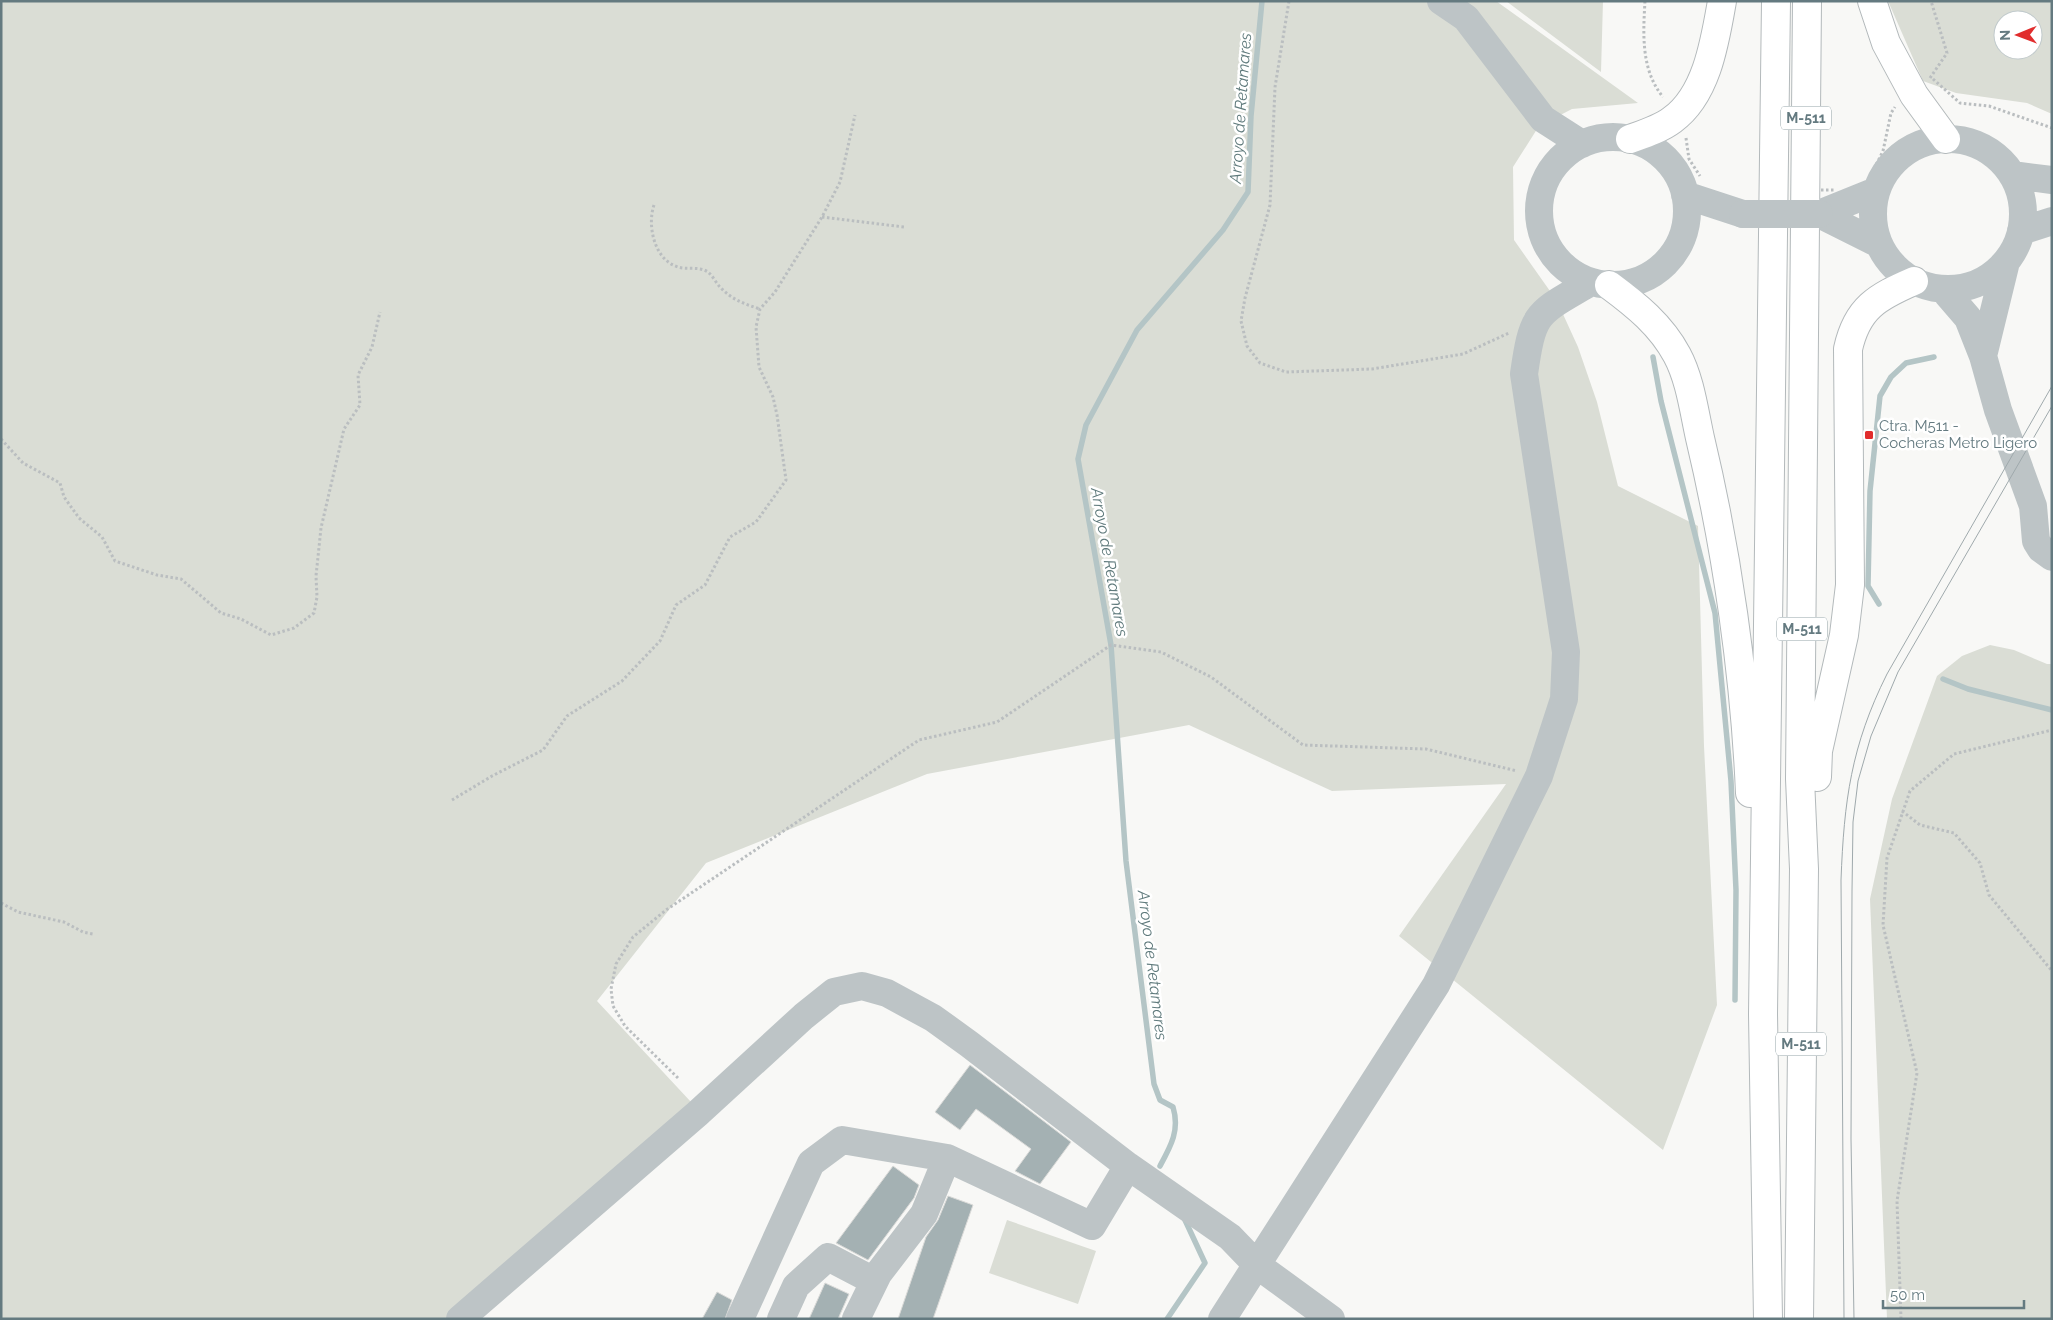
<svg xmlns="http://www.w3.org/2000/svg" width="2053" height="1320" font-family="Raleway,sans-serif">
<style>
.green{fill:#daddd5;fill-rule:evenodd}
.lines{fill:none;stroke-linecap:round;stroke-linejoin:round}
.stream{stroke:#b4c5c6;stroke-width:5.5}
.building{fill:#a4b1b3;stroke:#dadad8}
.highway-casing{stroke:#b3b9bb;stroke-width:30}
.path{stroke:#babec0;stroke-width:3;stroke-dasharray:2.5 2.5;stroke-linecap:butt}
.minor{stroke:#bdc4c6;stroke-width:28}
.highway{stroke:#fff;stroke-width:28}
.tram{stroke:#9fa9ac;stroke-width:1}
.path-bridge{stroke:#babec0;stroke-width:3;stroke-dasharray:2.5 2.5;stroke-linecap:butt}
.minor-bridge{stroke:#bdc4c6;stroke-width:28}
.poi-dot{fill:#e12d2d;stroke:#fff;stroke-width:2}
.labels{text-anchor:middle;stroke-width:5;stroke-linejoin:round;paint-order:stroke}
.shield{fill:#fff;stroke:#92a2a6;stroke-width:1}
.shield-label{font-size:14px;font-weight:bold;fill:#647a80}
.poi-label{font-size:15px;fill:#647a80;stroke:#fff;text-anchor:start}
.water-label{font-size:16px;font-style:italic;fill:#5e797b;stroke:#fff}
</style>
<rect width="100%" height="100%" fill="#f8f8f6"/>
<path class="green" d="M1,1H1496L1638,103L1572,109L1539,126L1513,167L1514,240L1557,301L1578,347L1597,402L1618,486L1698,526L1704,746L1717,1005L1663,1150L1399,936L1506,784L1332,791L1189,725L927,774L706,863L597,1001L691,1102L447,1319H1Z
M1506,1H1603L1601,72Z
M1888,1H2052V114L2027,103L1956,93L1923,81ZM2003,20H2033V50H2003Z
M1990,645L2014,650L2047,664H2052V1319H1887L1870,899L1892,799L1937,676L1962,656Z
M1007,1220L1096,1251L1078,1304L989,1273Z"/>
<g class="lines">
<path class="stream" d="M1653,357L1661,401L1715,613L1731,781L1736,890L1735,1000
M1879,604L1868,586L1870,491L1880,396L1891,377L1906,363L1934,357
M1943,679L1968,689L2052,710
M1160,1166C1171,1146 1180,1130 1173,1107L1160,1100L1154,1084L1126,861L1111,645L1078,459L1086,425L1137,330L1223,230L1248,192L1251,116L1262,1
M1167,1319L1205,1263L1185,1220"/>
</g>
<path class="building" d="M970,1065L1071,1142L1040,1184L1015,1171L1031,1149L976,1109L960,1130L935,1112Z
M893,1166L919,1185L914,1198L868,1260L836,1243Z
M948,1196L973,1205L933,1319H898L926,1237L938,1220Z
M825,1283L849,1294L838,1319H809Z
M717,1292L732,1300L725,1319H702Z"/>
<g class="lines">
<defs>
<path id="highway" d="M1872,1L1886,43L1914,95L1946,139
M1630,139C1644,134 1660,129 1672,120C1707,95 1715,41 1722,1
M1609,285C1636,305 1661,325 1677,355C1690,379 1694,411 1700,438C1727,551 1745,677 1750,793
M1817,777L1818,751L1844,635L1850,585L1848,349C1857,308 1877,297 1914,281
M1768,1319L1763,1014L1776,1
M1799,1319L1804,869L1800,779L1807,1"/>
</defs>
<use href="#highway" class="highway-casing"/>
<path class="path" d="M1289,1L1275,87L1270,205L1245,298L1241,321L1247,346L1260,363L1286,372L1372,369L1463,354L1509,333
M1645,1C1643,35 1641,70 1663,97
M1930,78L1947,53L1931,1
M1933,79L1960,103L1989,106L2052,128
M1686,138L1689,159L1700,176
M1874,169L1883,151L1891,113L1895,107
M654,205C647,225 654,260 678,267C687,270 699,266 708,272C713,276 716,283 720,287C732,300 745,304 760,309
M822,217L904,227
M1,439L23,463L60,483L64,497L79,518L102,537L115,561L157,575L181,579L221,613L241,619L271,635L294,628L314,613L317,597L316,576L321,528L344,429L360,405L358,375L372,347L380,312
M452,800L492,776L543,750L567,716L622,681L660,641L676,605L705,585L730,537L756,522L786,480L777,415L773,397L759,367L756,327L760,309L775,292L822,217L840,182L855,115
M1902,811L1920,825L1954,833L1980,863L1989,895L2052,971
M1,903L18,912L64,922L83,932L93,934
M678,1078L625,1026L613,1006L611,989L616,964L633,937L666,910L919,740L997,722L1111,645L1161,652L1211,677L1303,745L1426,749L1517,771
M1901,1319L1897,1201L1917,1073L1883,925L1887,858L1910,791L1954,754L2052,730"/>
<path class="minor" d="M1441,1L1466,18L1543,119L1582,144
M1539 211a74 74 0 1 1 148 0a74 74 0 1 1-148 0Z
M1873 214a75 75 0 1 1 150 0a75 75 0 1 1-150 0Z
M2012,175L2052,180
M1685,195L1743,214
M1819,214L1879,244
M1819,214L1876,191
M2021,231L2052,221
M1943,289L1968,318L1983,356L1998,410L2033,506L2036,541L2041,549L2052,557
M1983,356L2005,266
M947,1158L1092,1226L1128,1166
M460,1319L697,1114L804,1016L834,992L862,986L887,993L933,1018L969,1044L1128,1166L1230,1237L1257,1265L1331,1319
M740,1319L811,1163L842,1140L947,1158L924,1214L878,1274L856,1319
M781,1319L796,1286L828,1257L874,1281
M1222,1319L1436,985L1539,776L1564,699L1566,652L1524,374C1533,310 1537,314 1591,282"/>
<use href="#highway" class="highway"/>
<path class="tram" d="M1844,1319L1841,880C1844,801 1851,746 1887,674L2052,386
M1854,1319L1851,1139L1852,891L1853,822L1858,781L1871,736L1898,672L2052,406"/>
<path class="path-bridge" d="M1821,190H1835"/>
<path class="minor-bridge" d="M1743,214H1819"/>
</g>
<rect class="poi-dot" x="1864" y="430" width="10" height="10" rx="2.5"/>
<g class="labels">
<g class="shield">
<rect x="1781" y="106.5" width="50" height="23" rx="4"/>
<rect x="1777" y="617.5" width="50" height="23" rx="4"/>
<rect x="1776" y="1032.5" width="50" height="23" rx="4"/>
</g>
<g class="shield-label">
<text x="1806" y="123">M-511</text>
<text x="1802" y="634">M-511</text>
<text x="1801" y="1049">M-511</text>
</g>
<g class="poi-label">
<text x="1879" y="431">Ctra. M511 -<tspan x="1879" dy="17">Cocheras Metro Ligero</tspan></text>
</g>
<g class="water-label">
<text transform="translate(1240 108) rotate(-86)" y="6">Arroyo de Retamares</text>
<text transform="translate(1110 562) rotate(80)" y="6">Arroyo de Retamares</text>
<text transform="translate(1153 965) rotate(83)" y="6">Arroyo de Retamares</text>
</g>
</g>
<rect width="2053" height="1320" fill="none" stroke="#647a80" stroke-width="5"/>
<g transform="translate(2018 35) rotate(269)"><circle r="24" fill="#ffffff" stroke="#c1cacc"/>
<path d="M0-4L9 19L0 12L-9 19Z" fill="#e12d2d"/>
<text y="-8" font-size="14" font-weight="bold" text-anchor="middle" fill="#647a80">N</text>
</g>
<path d="M1883 1300v8h141v-8" fill="none" stroke="#647a80" stroke-width="2.5"/>
<text x="1890" y="1300" font-size="15" fill="#647a80" stroke="#ffffff" stroke-width="4" paint-order="stroke">50 m</text>
</svg>
